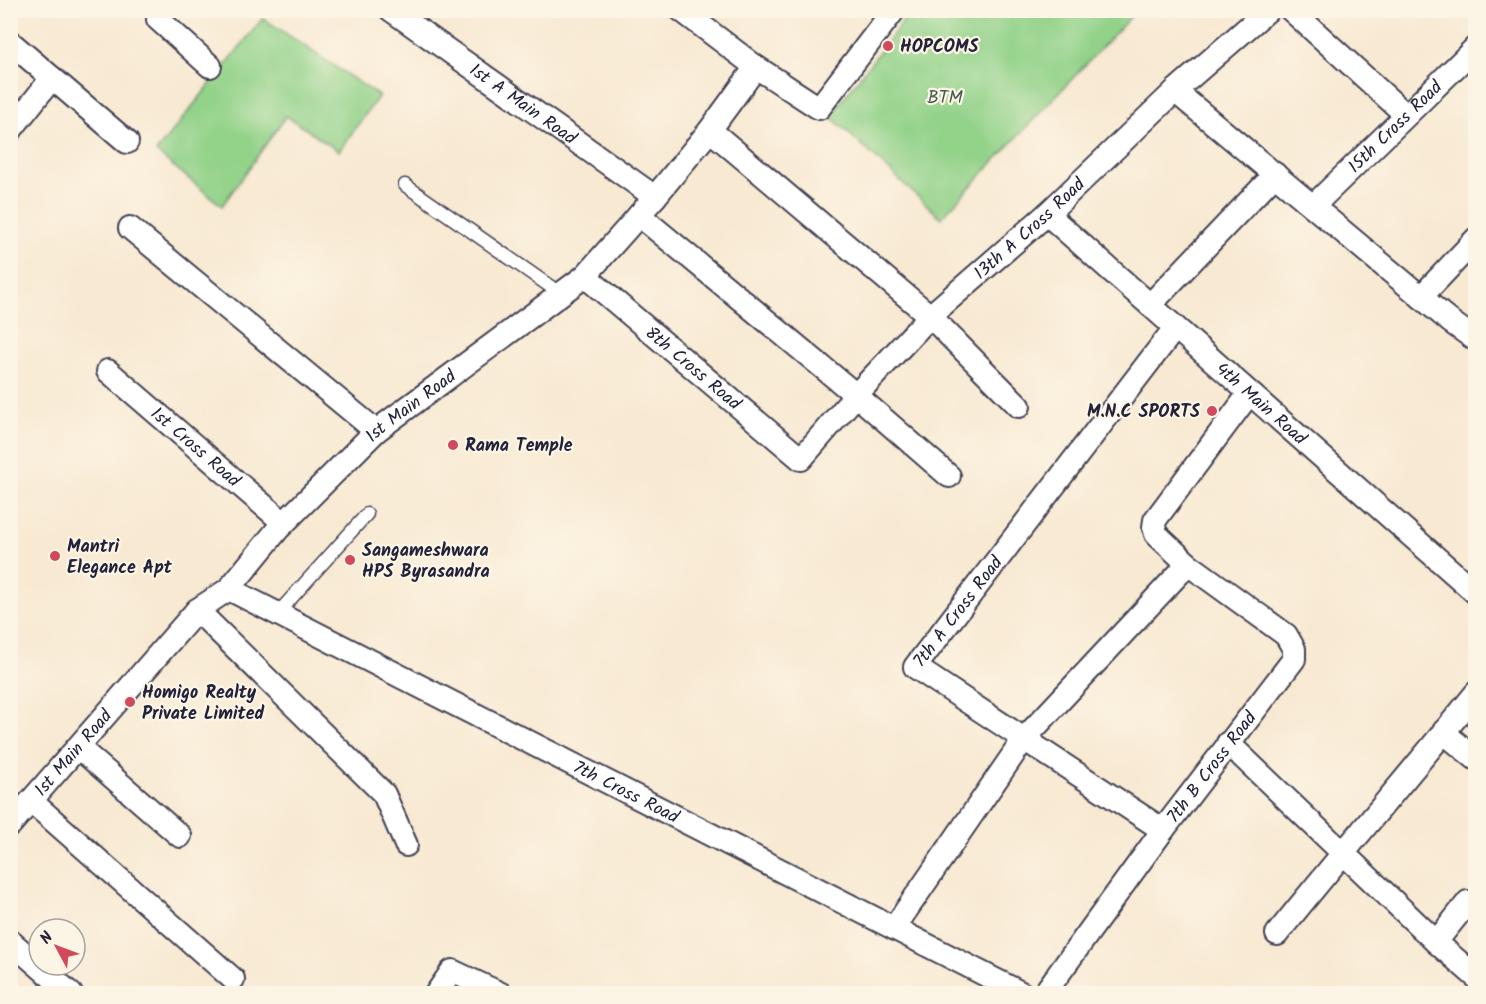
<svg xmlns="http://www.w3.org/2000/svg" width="1486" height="1004" font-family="Kalam,sans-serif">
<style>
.green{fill:#92d289;stroke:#5a7a62;stroke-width:1.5}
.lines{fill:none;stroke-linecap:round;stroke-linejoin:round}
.service-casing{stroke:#424052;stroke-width:15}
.minor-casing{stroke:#424052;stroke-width:26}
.service{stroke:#fff;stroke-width:12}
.minor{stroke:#fff;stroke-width:22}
.poi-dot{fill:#d1495b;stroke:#fcf5e5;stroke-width:2}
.labels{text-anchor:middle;stroke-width:4.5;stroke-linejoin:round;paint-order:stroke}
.poi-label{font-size:18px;font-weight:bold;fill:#22223b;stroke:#fcf5e5;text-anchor:start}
.park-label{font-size:18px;fill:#445752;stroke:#fcf5e5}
.street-label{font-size:18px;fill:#22223b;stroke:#fcf5e5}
</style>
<rect width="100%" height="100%" fill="#fcf5e5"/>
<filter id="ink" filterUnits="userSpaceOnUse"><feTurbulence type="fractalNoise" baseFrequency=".0167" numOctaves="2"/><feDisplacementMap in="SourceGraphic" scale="12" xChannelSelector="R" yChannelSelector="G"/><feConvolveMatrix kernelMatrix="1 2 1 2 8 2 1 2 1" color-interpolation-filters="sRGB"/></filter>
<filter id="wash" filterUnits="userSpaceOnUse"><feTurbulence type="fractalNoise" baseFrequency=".008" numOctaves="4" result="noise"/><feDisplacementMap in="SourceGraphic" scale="24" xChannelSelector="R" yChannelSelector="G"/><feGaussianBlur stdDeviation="1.35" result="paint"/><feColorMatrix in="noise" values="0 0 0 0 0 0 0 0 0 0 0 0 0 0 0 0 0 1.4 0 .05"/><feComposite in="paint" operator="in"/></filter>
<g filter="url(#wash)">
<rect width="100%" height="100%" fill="#f8e9d2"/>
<path class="green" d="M911,11V10L1136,11L941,218L830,116Z
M263,18L379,96L339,151L286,116L222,206L156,152Z"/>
</g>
<g filter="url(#ink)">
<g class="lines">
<defs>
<path id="service" d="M405,185L561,294
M277,614L367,514"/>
<g id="minor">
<path id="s1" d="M391,10L655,197"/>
<path d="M681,10L756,67L819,108L894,10"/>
<path d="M1291,10L1406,115"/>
<path d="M158,19L210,66"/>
<path d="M10,42L127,142"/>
<path d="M1175,91L1451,322L1476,340"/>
<path d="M710,130L930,316L1019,406"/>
<path d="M10,131L52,78"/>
<path id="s2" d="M1313,206L1420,102L1476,47"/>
<path id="s3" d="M1047,214L1476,593"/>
<path d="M639,215L856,395L949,476"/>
<path d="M130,228L376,431"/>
<path id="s4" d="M585,276L801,459L856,395L930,316L1047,214L1175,91L1268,10"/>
<path d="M1421,297L1476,239"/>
<path d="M1150,305L1275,174"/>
<path id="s5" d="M108,371L284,523"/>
<path id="s6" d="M229,589L1023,994"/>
<path d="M197,610L384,794L406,845"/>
<path d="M1443,732L1476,759"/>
<path d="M1228,743L1436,942L1476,977"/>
<path d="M78,747L180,836"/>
<path d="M31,801L233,979"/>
<path id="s7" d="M10,825L197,610L229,589L278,529L376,431L585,276L655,197L710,130L756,67"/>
<path d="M1163,830L1024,739L1188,564L1156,534L1154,527L1155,520L1249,394"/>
<path id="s8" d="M894,928L1024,739L915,667L1175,328"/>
<path d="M1277,934C1342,853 1410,774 1476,693"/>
<path d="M10,941L71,994"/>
<path d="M1436,942L1468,902"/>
<path d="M436,994L452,971L501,994"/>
<path id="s9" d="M1044,994L1163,830L1294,659V649L1286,635L1188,564"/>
</g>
</defs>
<use href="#service" class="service-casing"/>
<use href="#minor" class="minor-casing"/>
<use href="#service" class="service"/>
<use href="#minor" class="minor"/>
</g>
</g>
<g class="poi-dot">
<circle cx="888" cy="46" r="6"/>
<circle cx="1212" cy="411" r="6"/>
<circle cx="453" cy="445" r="6"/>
<circle cx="55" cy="556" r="6"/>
<circle cx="350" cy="560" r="6"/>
<circle cx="130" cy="702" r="6"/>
</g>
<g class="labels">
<g class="poi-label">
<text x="900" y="52">HOPCOMS</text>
<text x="1200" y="417" text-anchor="end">M.N.C SPORTS</text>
<text x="465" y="451">Rama Temple</text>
<text x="67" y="552">Mantri<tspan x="67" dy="21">Elegance Apt</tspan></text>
<text x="362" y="556">Sangameshwara<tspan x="362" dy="21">HPS Byrasandra</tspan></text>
<text x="142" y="698">Homigo Realty<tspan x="142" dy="21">Private Limited</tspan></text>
</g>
<g class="park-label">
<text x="945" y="103">BTM</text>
</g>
<g class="street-label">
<text dy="6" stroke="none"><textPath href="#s1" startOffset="162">1st A Main Road</textPath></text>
<text dy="6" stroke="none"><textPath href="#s2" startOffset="114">15th Cross Road</textPath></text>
<text dy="6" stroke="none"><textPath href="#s4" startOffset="608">13th A Cross Road</textPath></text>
<text dy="6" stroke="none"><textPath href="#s4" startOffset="142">8th Cross Road</textPath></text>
<text dy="6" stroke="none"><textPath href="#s3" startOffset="286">4th Main Road</textPath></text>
<text dy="6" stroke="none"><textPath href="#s7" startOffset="582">1st Main Road</textPath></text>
<text dy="6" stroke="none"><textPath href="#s5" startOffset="116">1st Cross Road</textPath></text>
<text dy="6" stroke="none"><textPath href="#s8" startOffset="430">7th A Cross Road</textPath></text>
<text dy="6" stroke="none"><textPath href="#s7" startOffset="96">1st Main Road</textPath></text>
<text dy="6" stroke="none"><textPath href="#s9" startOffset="282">7th B Cross Road</textPath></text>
<text dy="6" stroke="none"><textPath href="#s6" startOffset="446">7th Cross Road</textPath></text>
</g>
</g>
<rect width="1486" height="1004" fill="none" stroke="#fcf5e5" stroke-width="36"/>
<g transform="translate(57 947) rotate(311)"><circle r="28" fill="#fcf5e5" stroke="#a5a1a1" stroke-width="1.5"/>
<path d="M0-4.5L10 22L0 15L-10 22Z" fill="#d1495b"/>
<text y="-9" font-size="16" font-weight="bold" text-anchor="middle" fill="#22223b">N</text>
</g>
</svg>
